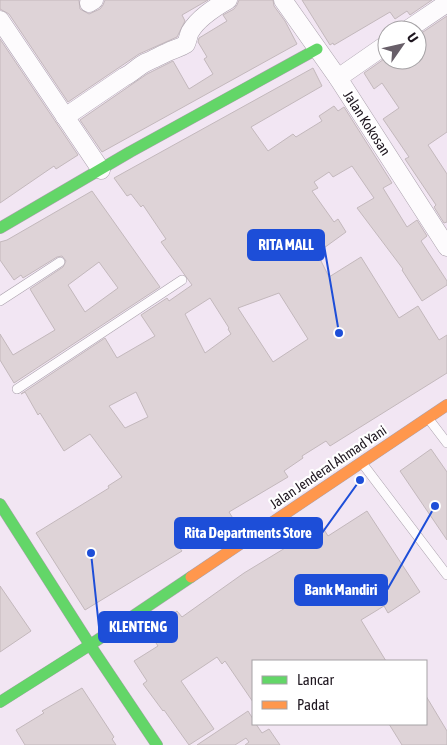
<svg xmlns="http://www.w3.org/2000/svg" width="447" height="745" viewBox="0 0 447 745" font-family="'Asap Condensed',sans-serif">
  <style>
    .building { fill: #ded3d7; stroke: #c3b8bc; fill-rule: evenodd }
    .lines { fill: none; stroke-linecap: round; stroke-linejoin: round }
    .lane-casing { stroke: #aaa1ac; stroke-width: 10 }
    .street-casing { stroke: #aaa1ac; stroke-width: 19 }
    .fast-casing { stroke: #aaa1ac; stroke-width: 12 }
    .slow-casing { stroke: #aaa1ac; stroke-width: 12 }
    .lane { stroke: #fdfbfd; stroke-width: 9 }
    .street { stroke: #fdfbfd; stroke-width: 18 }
    .fast { stroke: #63d668; stroke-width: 11 }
    .slow { stroke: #ff974d; stroke-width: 11 }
    .labels { text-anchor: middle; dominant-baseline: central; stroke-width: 4.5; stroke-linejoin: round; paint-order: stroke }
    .street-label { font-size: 14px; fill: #1e161f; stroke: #fff }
    .leader { fill: none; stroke: #1d4ed8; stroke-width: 2 }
    .callout-dot { fill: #1d4ed8; stroke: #fff; stroke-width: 2 }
    .callout { fill: #1d4ed8; stroke: #1d4ed8; stroke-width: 2 }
    .callout-label { font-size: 15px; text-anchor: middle; font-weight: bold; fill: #fff }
  </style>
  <rect width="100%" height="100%" fill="#f2e6f3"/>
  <g class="building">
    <polygon points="0,0 79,0 80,9 89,14 100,9 103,5 105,0 208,0 182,15 185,21 177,37 139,54 68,102 9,14 0,9"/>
    <polygon points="239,0 273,0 274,6 285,21 297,44 102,152 80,120 147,74 173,61 189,89 213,74 204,59 207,57 198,42 199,38 227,21 223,15 234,9 237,5"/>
    <polygon points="302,0 432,0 410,15 407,11 395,19 390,12 334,45 333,43 330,45"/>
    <polygon points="447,16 447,132 428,145 447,174 447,222 444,223 434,207 436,205 405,159 409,157 383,119 399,108 382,83 374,89 364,73 387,57 387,60 417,60 417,36"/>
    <polygon points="0,39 78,155 56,169 54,166 0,203"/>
    <path d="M313 68 322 86 251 127 268 151 293 134 296 137 322 121 319 116 334 106 338 111 344 107 392 183 383 188 407 227 417 220 427 236 421 241 447 281V285L422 301 402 270 403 269 357 208 374 198 352 166 333 177 329 172 314 182 318 188 312 191 334 222 338 219 346 232 317 253 329 277 361 257 399 318 418 306 439 340 447 335V373L330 446 326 441 302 456 303 458 284 471 288 477 229 512 234 520 219 530 216 525 179 547 182 551 85 610 36 533 109 488 108 486 122 477 90 434 64 451 40 413 38 415 25 392 21 394 105 338 117 358 155 336 141 315 167 298 169 301 192 285 161 242 166 239 143 205 141 207 131 194 127 196 114 178ZM279 293 308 339 273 362 238 308ZM210 298 229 328 228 329 231 334 205 353 185 314ZM136 392 148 417 125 428 109 406Z"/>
    <path d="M92 191 160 287 14 383 0 360V334L13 355 55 330 30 289 63 267 66 261 62 256 57 257 23 278 21 275 14 280 0 260V242L7 240ZM99 262 118 288 85 312 68 285Z"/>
    <polygon points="431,449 447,472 447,540 400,471"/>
    <polygon points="367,511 420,592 388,613 384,606 361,620 386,661 253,661 253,702 225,661 222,664 217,657 181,681 214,729 189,745 164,710 163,711 143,684 147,681 134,661 158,646 148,631 177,611 182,617 244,573 300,539 298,536 320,523 328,536"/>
    <polygon points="0,586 31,631 0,652"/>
    <polygon points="82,688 114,737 112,739 116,745 25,745 16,730 44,713 42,711"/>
    <polygon points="426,696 447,731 447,745 402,745 389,724 426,724"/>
    <polygon points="248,711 253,719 253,724 256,724 262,733 269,729 280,745 245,745 249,742 246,738 235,745 197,745"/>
  </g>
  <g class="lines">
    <defs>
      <g id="lane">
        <polyline points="0,301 60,262"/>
        <polyline points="17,389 182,280"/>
        <polyline points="428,418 447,443"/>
        <polyline points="362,463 447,575"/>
      </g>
      <g id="street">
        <polyline points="283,0 338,78 447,247"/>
        <polyline points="89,3 94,0"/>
        <polyline points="0,20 101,170"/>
        <polyline points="407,30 447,3"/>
        <polyline points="338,78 387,44"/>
        <path d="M65 117 124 77C133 73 139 65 147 62 154 59 161 55 168 52 174 49 180 48 186 44 188 40 188 36 190 32 198 18 214 8 228 0"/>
      </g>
      <g id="fast">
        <polyline points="0,228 130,152 317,49"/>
        <polyline points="0,504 90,645 157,745"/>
        <polyline points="0,702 90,645 191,577"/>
      </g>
      <polyline id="slow" points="191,577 447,405"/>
    </defs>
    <use href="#lane" class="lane-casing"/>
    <use href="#street" class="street-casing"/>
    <use href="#fast" class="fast-casing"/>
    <use href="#slow" class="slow-casing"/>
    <use href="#lane" class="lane"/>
    <use href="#street" class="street"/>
    <use href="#fast" class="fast"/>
    <use href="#slow" class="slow"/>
  </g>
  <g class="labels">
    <g class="street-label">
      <text transform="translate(367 123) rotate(57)">Jalan Kokosan</text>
      <text transform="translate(328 467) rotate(-34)">Jalan Jenderal Ahmad Yani</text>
    </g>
  </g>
  <path class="leader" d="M339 333L324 245M360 480L322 533M435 506L387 590M91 553L99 627"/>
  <g class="callout-dot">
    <circle cx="339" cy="333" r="5"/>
    <circle cx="360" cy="480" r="5"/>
    <circle cx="435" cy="506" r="5"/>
    <circle cx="91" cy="553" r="5"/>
  </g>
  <g class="callout">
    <rect x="248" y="230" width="76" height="30" rx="5"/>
    <rect x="175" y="518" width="147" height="30" rx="5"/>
    <rect x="295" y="575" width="92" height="30" rx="5"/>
    <rect x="99" y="612" width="78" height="30" rx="5"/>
  </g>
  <g class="callout-label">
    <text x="286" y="250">RITA MALL</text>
    <text x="248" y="538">Rita Departments Store</text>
    <text x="341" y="595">Bank Mandiri</text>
    <text x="138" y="632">KLENTENG</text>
  </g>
  <rect x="252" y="660" width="175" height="65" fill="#ffffff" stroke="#a5a2a5"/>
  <rect x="262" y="676" width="25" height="8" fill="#63d668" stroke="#a5a2a5"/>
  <text x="297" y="685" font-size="15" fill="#1e161f">Lancar</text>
  <rect x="262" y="701" width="25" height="8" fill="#ff974d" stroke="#a5a2a5"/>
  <text x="297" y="710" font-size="15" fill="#1e161f">Padat</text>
  <g transform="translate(402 45) rotate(56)"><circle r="24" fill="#ffffff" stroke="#a5a2a5"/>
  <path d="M0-4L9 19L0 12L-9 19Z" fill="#685f69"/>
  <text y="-8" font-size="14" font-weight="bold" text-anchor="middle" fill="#1e161f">U</text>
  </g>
</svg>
